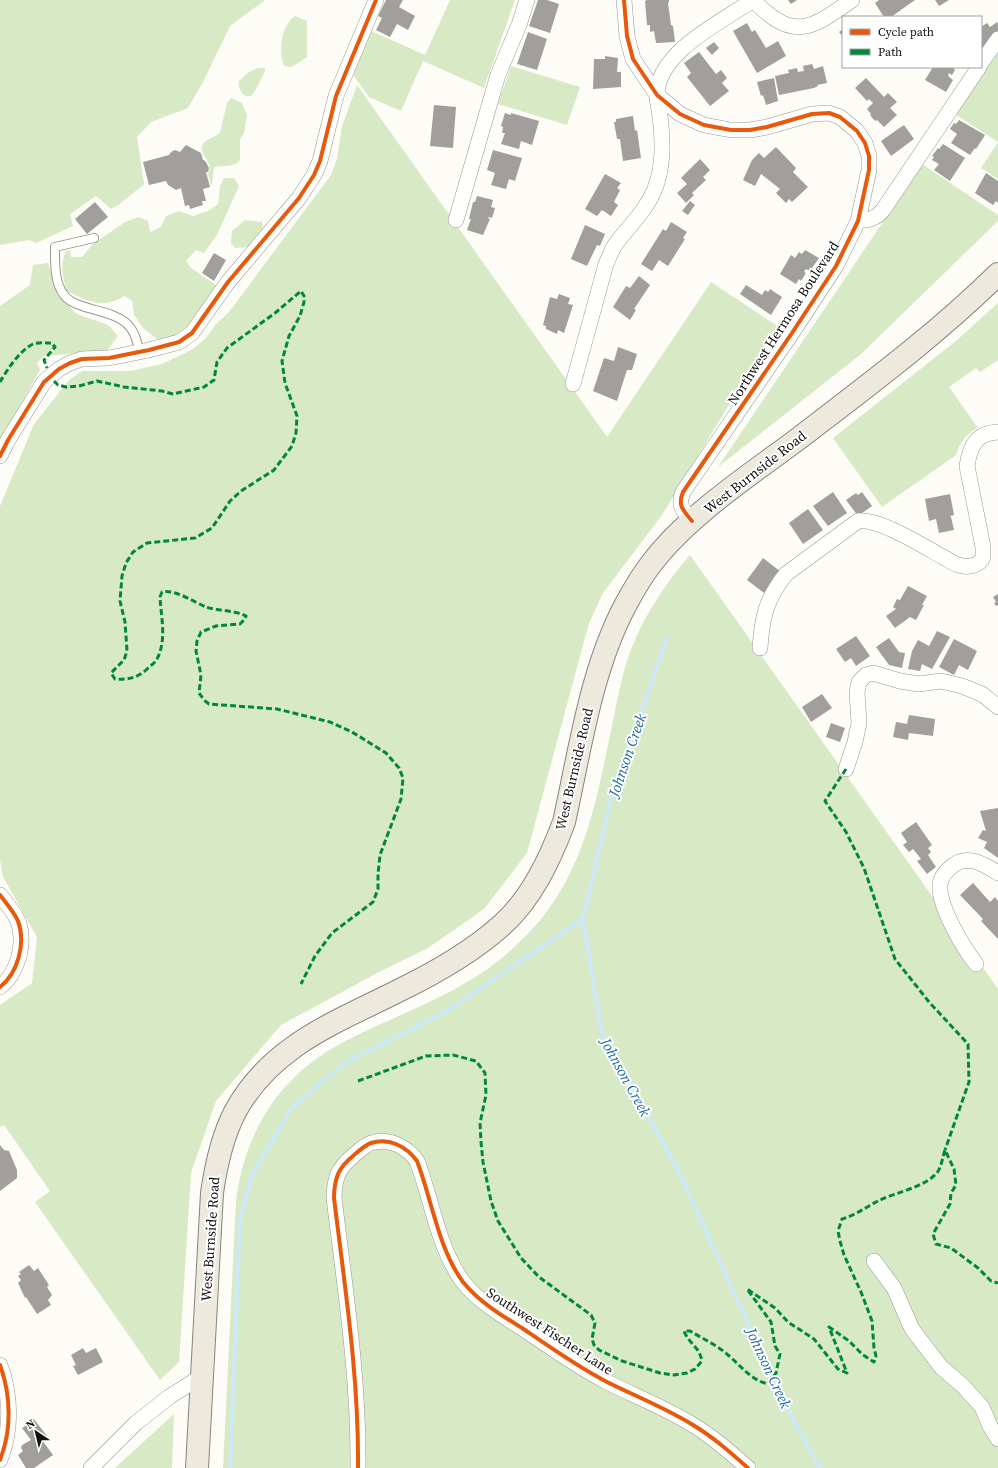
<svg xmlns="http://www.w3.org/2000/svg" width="998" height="1468" viewBox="0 0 998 1468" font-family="'Source Serif 4',serif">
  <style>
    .forest { fill: #d8eac5 }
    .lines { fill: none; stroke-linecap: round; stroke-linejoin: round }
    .stream { stroke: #cde8f7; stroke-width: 4 }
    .building { fill: #a19f9c }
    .service-casing { stroke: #979795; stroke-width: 10 }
    .minor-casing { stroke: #979795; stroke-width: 16 }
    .primary-casing { stroke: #858482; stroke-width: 24 }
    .service { stroke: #fffffe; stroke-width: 8 }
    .minor { stroke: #fffffe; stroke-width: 15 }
    .primary { stroke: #ede9dc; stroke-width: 22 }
    .quiet { stroke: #00873e; stroke-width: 3; stroke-dasharray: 6 3; stroke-linecap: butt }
    .cycleway-casing { stroke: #fff; stroke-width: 6 }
    .cycleway { stroke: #e8590c; stroke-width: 4 }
    .labels { text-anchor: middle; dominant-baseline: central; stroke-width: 4; stroke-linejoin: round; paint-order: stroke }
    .street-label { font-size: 14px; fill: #111; stroke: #fff }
    .water-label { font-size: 15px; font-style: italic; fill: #1768a6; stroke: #fff }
  </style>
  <rect width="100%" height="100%" fill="#fdfcf7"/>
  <g class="forest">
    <polygon points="0,0 265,0 230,26 203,82 188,108 151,122 137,137 144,184 120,204 111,209 96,196 70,214 73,226 36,243 29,240 0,245"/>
    <polygon points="450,0 515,0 484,88 423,61 401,111 369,97 351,72 369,30 425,55"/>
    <path d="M295 16 307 21V57L292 67 284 66C278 49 281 26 295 16Z"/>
    <polygon points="998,51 998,142 955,114"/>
    <polygon points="511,66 580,87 567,125 498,104"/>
    <path d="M258 68H265V71L255 91 251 96C242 97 238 89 239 81L249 72Z"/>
    <polygon points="357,85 607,437 711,282 777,326 662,515 603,593 589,623 527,853 484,909 428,948 381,971 281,1025 216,1101 191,1173 179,1362 160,1380 35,1202 50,1191 4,1125 0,1127 0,1005 32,983 37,937 3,877 0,860 0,506 34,424 69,380 82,371 130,371 162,364 193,349 206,338 216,324 229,312 331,175 337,159 342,126"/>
    <path d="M231 98 242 103 247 115 244 133 240 139V160C234 168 223 165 214 167L212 184 211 186 208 174C215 161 195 153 204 143 208 138 215 137 220 133L227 103Z"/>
    <polygon points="998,142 998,179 981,168"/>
    <polygon points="922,164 998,215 998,221 860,355 718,467"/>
    <path d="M224 178H234L239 186 217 235 204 253 196 250 186 261 191 268 216 285 214 292 186 332 172 338 157 339 144 329 134 315 132 301 125 296C102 309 89 302 67 291 63 277 59 266 66 251L70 250 71 257H82L93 244 125 222 139 217 148 221 150 232 161 227 166 216 179 211 193 216 208 211 218 204 220 186Z"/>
    <polygon points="245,220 262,222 264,231 247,247 235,248 231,243 232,231"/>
    <polygon points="48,263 57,294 77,314 108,325 118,336 107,351 44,356 37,363 40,370 0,441 0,306 30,285 33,265"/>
    <path d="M998 303V360L980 372 976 368 949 387 978 428C966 434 960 442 956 455L882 507 833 438 956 341Z"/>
    <path d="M690 555 998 989V1468H223L236 1201C244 1139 272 1087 326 1052 372 1024 426 1008 472 979 496 965 517 946 536 925 588 865 598 791 614 716 619 692 623 669 632 647 646 612 666 583 690 555Z"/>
    <polygon points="174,1414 172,1468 115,1468"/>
  </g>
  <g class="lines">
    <g class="stream">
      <polyline points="667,637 611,799 583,919 602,1034 679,1172 784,1403 820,1468"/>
      <polyline points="230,1468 240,1219 252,1175 291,1109 325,1079 352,1059 447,1011 583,919"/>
    </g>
  </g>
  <g class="building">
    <polygon points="386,0 403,0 399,7 415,16 408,30 397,24 390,37 376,30 382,18 378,16"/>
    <polygon points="538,0 547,0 559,4 550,33 529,26"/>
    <polygon points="647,0 669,0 669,2 668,3 671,25 673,26 675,42 656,43 654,31 650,32 650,25 647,25 645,1"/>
    <polygon points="788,0 797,0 791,4"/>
    <polygon points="879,0 915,0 891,17 884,17 875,3"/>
    <polygon points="935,0 949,0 939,6"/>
    <polygon points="997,22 998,24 998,34 981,55 981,27 987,23 990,27"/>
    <polygon points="747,23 752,32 755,30 766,48 778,41 786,56 757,73 733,31"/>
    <polygon points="843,29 843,37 839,32"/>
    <polygon points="528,32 547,39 537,70 517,64"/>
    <polygon points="714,42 719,48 712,55 706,48"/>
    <polygon points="699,52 716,74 721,70 727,78 722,83 729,91 710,106 687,77 691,73 684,63"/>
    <polygon points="605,56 618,58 617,72 621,72 621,87 593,89 594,59 605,59"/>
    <polygon points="812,64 814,69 823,66 827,83 817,85 818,86 814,88 779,95 775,76 789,73 788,70 797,68 798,72 804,71 803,66"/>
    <polygon points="933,67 954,67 953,68 955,70 952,75 949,73 948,76 953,80 946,92 925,80"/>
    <polygon points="774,78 778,101 766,105 763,95 761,96 757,82"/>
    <polygon points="866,78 884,97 888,93 897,102 890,108 897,115 884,127 877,120 875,121 870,115 871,114 867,109 873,103 869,99 867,101 855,88"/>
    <polygon points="434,105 456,107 453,148 430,146"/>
    <polygon points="505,113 511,115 511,113 539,121 532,145 521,141 519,149 501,144 505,133 502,133 503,127 501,126"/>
    <polygon points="633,116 635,131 637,130 641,158 623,161 620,139 617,139 614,122 616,122 616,119"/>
    <polygon points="959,120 985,135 976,149 975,148 970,155 951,143 957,134 950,129 954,123 956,124"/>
    <polygon points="904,125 914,139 891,156 881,141"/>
    <polygon points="943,144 965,158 950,181 934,170 939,164 932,160 934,157 932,156 938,148 939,149"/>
    <polygon points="186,145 201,153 203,160 204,160 206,162 209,168 208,172 206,172 210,187 203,189 206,201 202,201 203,205 190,209 189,205 185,206 181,188 176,190 168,185 166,181 149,185 143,162 169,155 171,152 175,150 180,152"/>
    <polygon points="776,147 796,168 793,172 808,187 792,202 789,199 786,203 776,193 780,189 761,174 755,186 743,180 752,160 759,153 764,158"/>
    <polygon points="493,150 522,158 515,181 509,179 506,189 491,185 495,173 487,170"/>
    <polygon points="700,159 710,170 703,177 706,180 692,193 694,195 686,203 677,193 687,184 681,178"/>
    <polygon points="986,173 998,181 998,203 996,201 993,205 975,193"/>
    <polygon points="605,174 621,183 617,188 620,190 614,202 618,205 611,216 602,210 597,216 585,209"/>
    <polygon points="477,196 493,200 491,207 495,208 492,218 489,217 488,218 490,219 483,235 467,230 471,219 469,219 473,202 475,202"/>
    <polygon points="690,201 695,205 688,215 682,211"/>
    <polygon points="95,202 108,217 87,234 75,219"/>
    <polygon points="671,222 687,232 683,238 685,239 668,266 659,260 652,271 641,264 663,229 666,231"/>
    <polygon points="585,225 605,234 600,246 597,245 587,266 571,259"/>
    <polygon points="805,250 819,258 810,271 806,269 804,272 806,273 801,281 799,279 796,284 780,274 791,255 795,258 799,252 802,254"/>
    <polygon points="214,253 226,260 214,281 202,273"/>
    <polygon points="639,276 650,285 634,309 636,310 630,320 613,307 626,286 630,288"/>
    <polygon points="746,285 762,295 765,290 768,292 770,289 782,297 771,315 740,294"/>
    <polygon points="559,294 570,298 568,304 573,305 564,333 558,330 557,334 546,329 546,326 543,325 550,297 557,299"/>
    <polygon points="618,347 637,354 632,370 627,370 617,401 593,391 604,358 614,361"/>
    <polygon points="833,492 847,513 828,526 813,506"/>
    <polygon points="862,492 872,506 858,516 846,500 856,493 858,495"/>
    <polygon points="950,494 954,515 950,516 951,517 954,530 939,533 936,519 929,521 925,499"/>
    <polygon points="808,509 823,530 803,544 789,523"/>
    <polygon points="763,558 781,572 764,593 747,580"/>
    <polygon points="908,586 927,596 922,605 924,605 916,620 910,617 895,628 886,616 896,609 893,607 897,599 900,600"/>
    <polygon points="998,594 998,605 996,606 994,603 996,602 993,597"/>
    <polygon points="937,631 950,637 932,669 922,664 920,671 908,669 912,651 918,640 929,646"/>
    <polygon points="856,636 870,656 856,666 851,658 845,662 836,649"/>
    <polygon points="889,638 899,652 905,653 902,668 889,665 876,647"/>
    <polygon points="954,639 977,651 968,670 959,665 954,675 939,667"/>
    <polygon points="822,694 832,708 811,722 802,707"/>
    <polygon points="909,715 935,719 933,736 909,733 908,740 893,737 896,722 907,724"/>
    <polygon points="831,723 845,728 840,742 826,737"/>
    <polygon points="998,808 998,858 984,848 987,842 978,838 983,830 986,831 980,811"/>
    <polygon points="916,822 932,845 928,848 931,852 928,855 936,867 927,874 917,861 921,859 918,855 913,849 909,852 903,845 907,842 901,833"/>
    <polygon points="973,883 990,902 995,897 998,901 998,939 981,921 983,919 960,895"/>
    <polygon points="0,1145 4,1150 9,1151 17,1170 17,1178 0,1191"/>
    <polygon points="29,1265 34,1271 38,1268 49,1285 47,1287 52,1295 48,1300 51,1305 37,1314 26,1297 25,1298 18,1283 21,1280 18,1276 21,1274 19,1272"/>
    <polygon points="83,1348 86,1353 96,1348 103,1362 78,1375 73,1366 76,1365 71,1355"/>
    <polygon points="33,1418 47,1436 42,1440 53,1455 34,1468 26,1468 18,1455 23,1451 21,1448 22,1445 31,1440 22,1428 27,1425 26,1423"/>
  </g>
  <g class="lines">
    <defs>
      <path id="service" d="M94 238 55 247C55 262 54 282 64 295 68 301 76 304 82 306 113 316 135 315 139 353"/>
      <g id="minor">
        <path d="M624 0 627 36 633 59 657 95 680 114 704 125 731 130H750L767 127 812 114 829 113 840 117 857 131 865 143 869 156V170L858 221 836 266 792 333 683 492C677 506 684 511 692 521"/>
        <path d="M753 0C793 41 810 30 852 0"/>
        <polyline points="981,63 998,39"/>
        <polyline points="456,220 498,75 519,25 527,0"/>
        <path d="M858 221C868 220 876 219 883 210L979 67"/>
        <path d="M573 384 606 264C609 258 611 251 615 245 628 227 645 212 654 191 664 167 663 141 660 116 659 109 657 102 657 95 657 52 723 21 753 0"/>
        <polyline points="0,456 8,440 44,382 59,369 70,363 82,359 109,358 149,350 179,342 192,333 228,282 299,198 314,175 320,161 336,96 376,0"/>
        <path d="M760 648C762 617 766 599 786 574L858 521C879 518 923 546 943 557 948 559 953 564 959 565 967 568 980 566 983 557 983 554 983 550 983 547L967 466C970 446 976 433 998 432"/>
        <polyline points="846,769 855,742 859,723 857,692 859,682 866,675 873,673 900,681 919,684 941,681 962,686 982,694 998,707"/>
        <path d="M0 895C6 903 14 912 18 921 26 943 18 973 0 987"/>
        <path d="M976 964C963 947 939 907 940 886 940 876 948 869 955 864 970 855 985 865 998 873"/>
        <polyline points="874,1261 894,1288 912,1329 941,1367 963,1386 982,1407 990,1426 998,1439"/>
        <path d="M0 1365C11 1395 12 1430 0 1460"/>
        <polyline points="91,1468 136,1423 169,1397 202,1376"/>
        <path d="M358 1468C359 1378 345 1288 334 1198 334 1190 335 1182 338 1174 341 1167 348 1160 354 1155 359 1151 365 1145 371 1143 389 1137 407 1147 417 1161 432 1200 438 1248 463 1282 480 1303 503 1316 525 1330 551 1348 578 1367 607 1382 635 1396 666 1408 693 1425 713 1437 730 1452 748 1468"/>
      </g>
      <path id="primary" d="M197 1468 212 1193C216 1165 222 1137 235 1112 271 1045 337 1022 400 990 437 972 472 952 502 925 532 898 550 859 564 822 580 750 591 669 626 604 633 591 641 577 651 564 687 516 750 475 798 439 867 386 936 335 998 274"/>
    </defs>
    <use href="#service" class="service-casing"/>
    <use href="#minor" class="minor-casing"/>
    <use href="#primary" class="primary-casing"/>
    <use href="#service" class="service"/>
    <use href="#minor" class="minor"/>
    <use href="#primary" class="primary"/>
    <g class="quiet">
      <path d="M54 381 58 385 66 387 79 386 97 381 124 387 162 391 173 394 204 387 214 380 217 362 227 348 275 313 301 291 304 296V302L300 316 289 336 282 361 285 383 297 416 296 433 292 446 274 470 241 491 230 501 212 528 195 538 147 543 133 552 126 563 122 576 120 601 125 622 127 651 124 660 111 673 115 679C127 680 137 678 146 670 150 666 155 663 157 659 167 640 161 617 160 597L162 592C175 589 194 602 206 607 218 611 235 610 246 616L244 620 240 624 216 626 201 632 197 641 196 651 201 675 199 693 204 700 209 704 277 709 330 722 352 732 386 753 399 768 403 778 401 799 380 855 378 874V889L373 902 332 933 315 956 301 984"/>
      <path d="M0 382C7 370 20 350 33 344 38 342 46 343 52 343L55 347 44 360 47 368"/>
      <polyline points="846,769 825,801 846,832 864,868 895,959 929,1002 968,1044 969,1082 945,1150"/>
      <path d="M358 1081 426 1056 453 1055 476 1061 485 1073 486 1095 480 1123 481 1142 483 1162 491 1201 498 1221 521 1258 539 1277 591 1315 595 1323 592 1339 594 1345 599 1350 622 1361 660 1373 674 1375 687 1373 695 1369 702 1361C699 1346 689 1344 684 1331H690C703 1339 717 1345 728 1355 741 1366 751 1380 768 1384L776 1373 780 1354 775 1346 771 1322 747 1289 775 1308 788 1322 814 1339 838 1369 847 1373 829 1327 849 1341 863 1355 874 1362 876 1356 874 1348 872 1321 861 1292 844 1255 840 1241 838 1231 842 1219C856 1215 866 1207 878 1201 896 1192 923 1188 937 1173 941 1168 943 1156 945 1150L954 1169 956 1185 951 1193 950 1204 933 1234 936 1244 951 1248 978 1268 991 1281 998 1283"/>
    </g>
    <defs>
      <g id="cycleway">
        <path d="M624 0 627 36 633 59 657 95 680 114 704 125 731 130H750L767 127 812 114 829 113 840 117 857 131 865 143 869 156V170L858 221 836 266 792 333 683 492C677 506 684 511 692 521"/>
        <polyline points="0,456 8,440 44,382 59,369 70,363 82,359 109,358 149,350 179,342 192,333 228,282 299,198 314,175 320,161 336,96 376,0"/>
        <path d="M0 895C6 903 14 912 18 921 26 943 18 973 0 987"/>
        <path d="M0 1365C11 1395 12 1430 0 1460"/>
        <path d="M358 1468C359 1378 345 1288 334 1198 334 1190 335 1182 338 1174 341 1167 348 1160 354 1155 359 1151 365 1145 371 1143 389 1137 407 1147 417 1161 432 1200 438 1248 463 1282 480 1303 503 1316 525 1330 551 1348 578 1367 607 1382 635 1396 666 1408 693 1425 713 1437 730 1452 748 1468"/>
      </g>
    </defs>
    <use href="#cycleway" class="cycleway-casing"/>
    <use href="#cycleway" class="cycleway"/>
  </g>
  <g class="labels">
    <g class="street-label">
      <text transform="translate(783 323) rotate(-57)">Northwest Hermosa Boulevard</text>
      <text transform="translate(755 472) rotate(-38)">West Burnside Road</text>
      <text transform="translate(574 769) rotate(-77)">West Burnside Road</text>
      <text transform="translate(210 1239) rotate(-86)">West Burnside Road</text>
      <text transform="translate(550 1331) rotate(33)">Southwest Fischer Lane</text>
    </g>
    <g class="water-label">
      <text transform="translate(627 755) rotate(-71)">Johnson Creek</text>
      <text transform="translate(626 1077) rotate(61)">Johnson Creek</text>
      <text transform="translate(769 1368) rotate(65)">Johnson Creek</text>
    </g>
  </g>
  <rect x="842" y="16" width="140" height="52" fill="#ffffff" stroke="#a0a0a0"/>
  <rect x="850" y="29" width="20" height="6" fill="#e8590c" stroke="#a0a0a0"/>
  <text x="878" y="36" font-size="12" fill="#111111">Cycle path</text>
  <rect x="850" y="49" width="20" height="6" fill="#00873e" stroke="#a0a0a0"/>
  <text x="878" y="56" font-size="12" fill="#111111">Path</text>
  <g transform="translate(36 1432) rotate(325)" stroke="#ffffff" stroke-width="3" paint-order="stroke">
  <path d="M0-3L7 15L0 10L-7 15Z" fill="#111111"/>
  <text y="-6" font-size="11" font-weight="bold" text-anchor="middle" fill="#111111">N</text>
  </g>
</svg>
